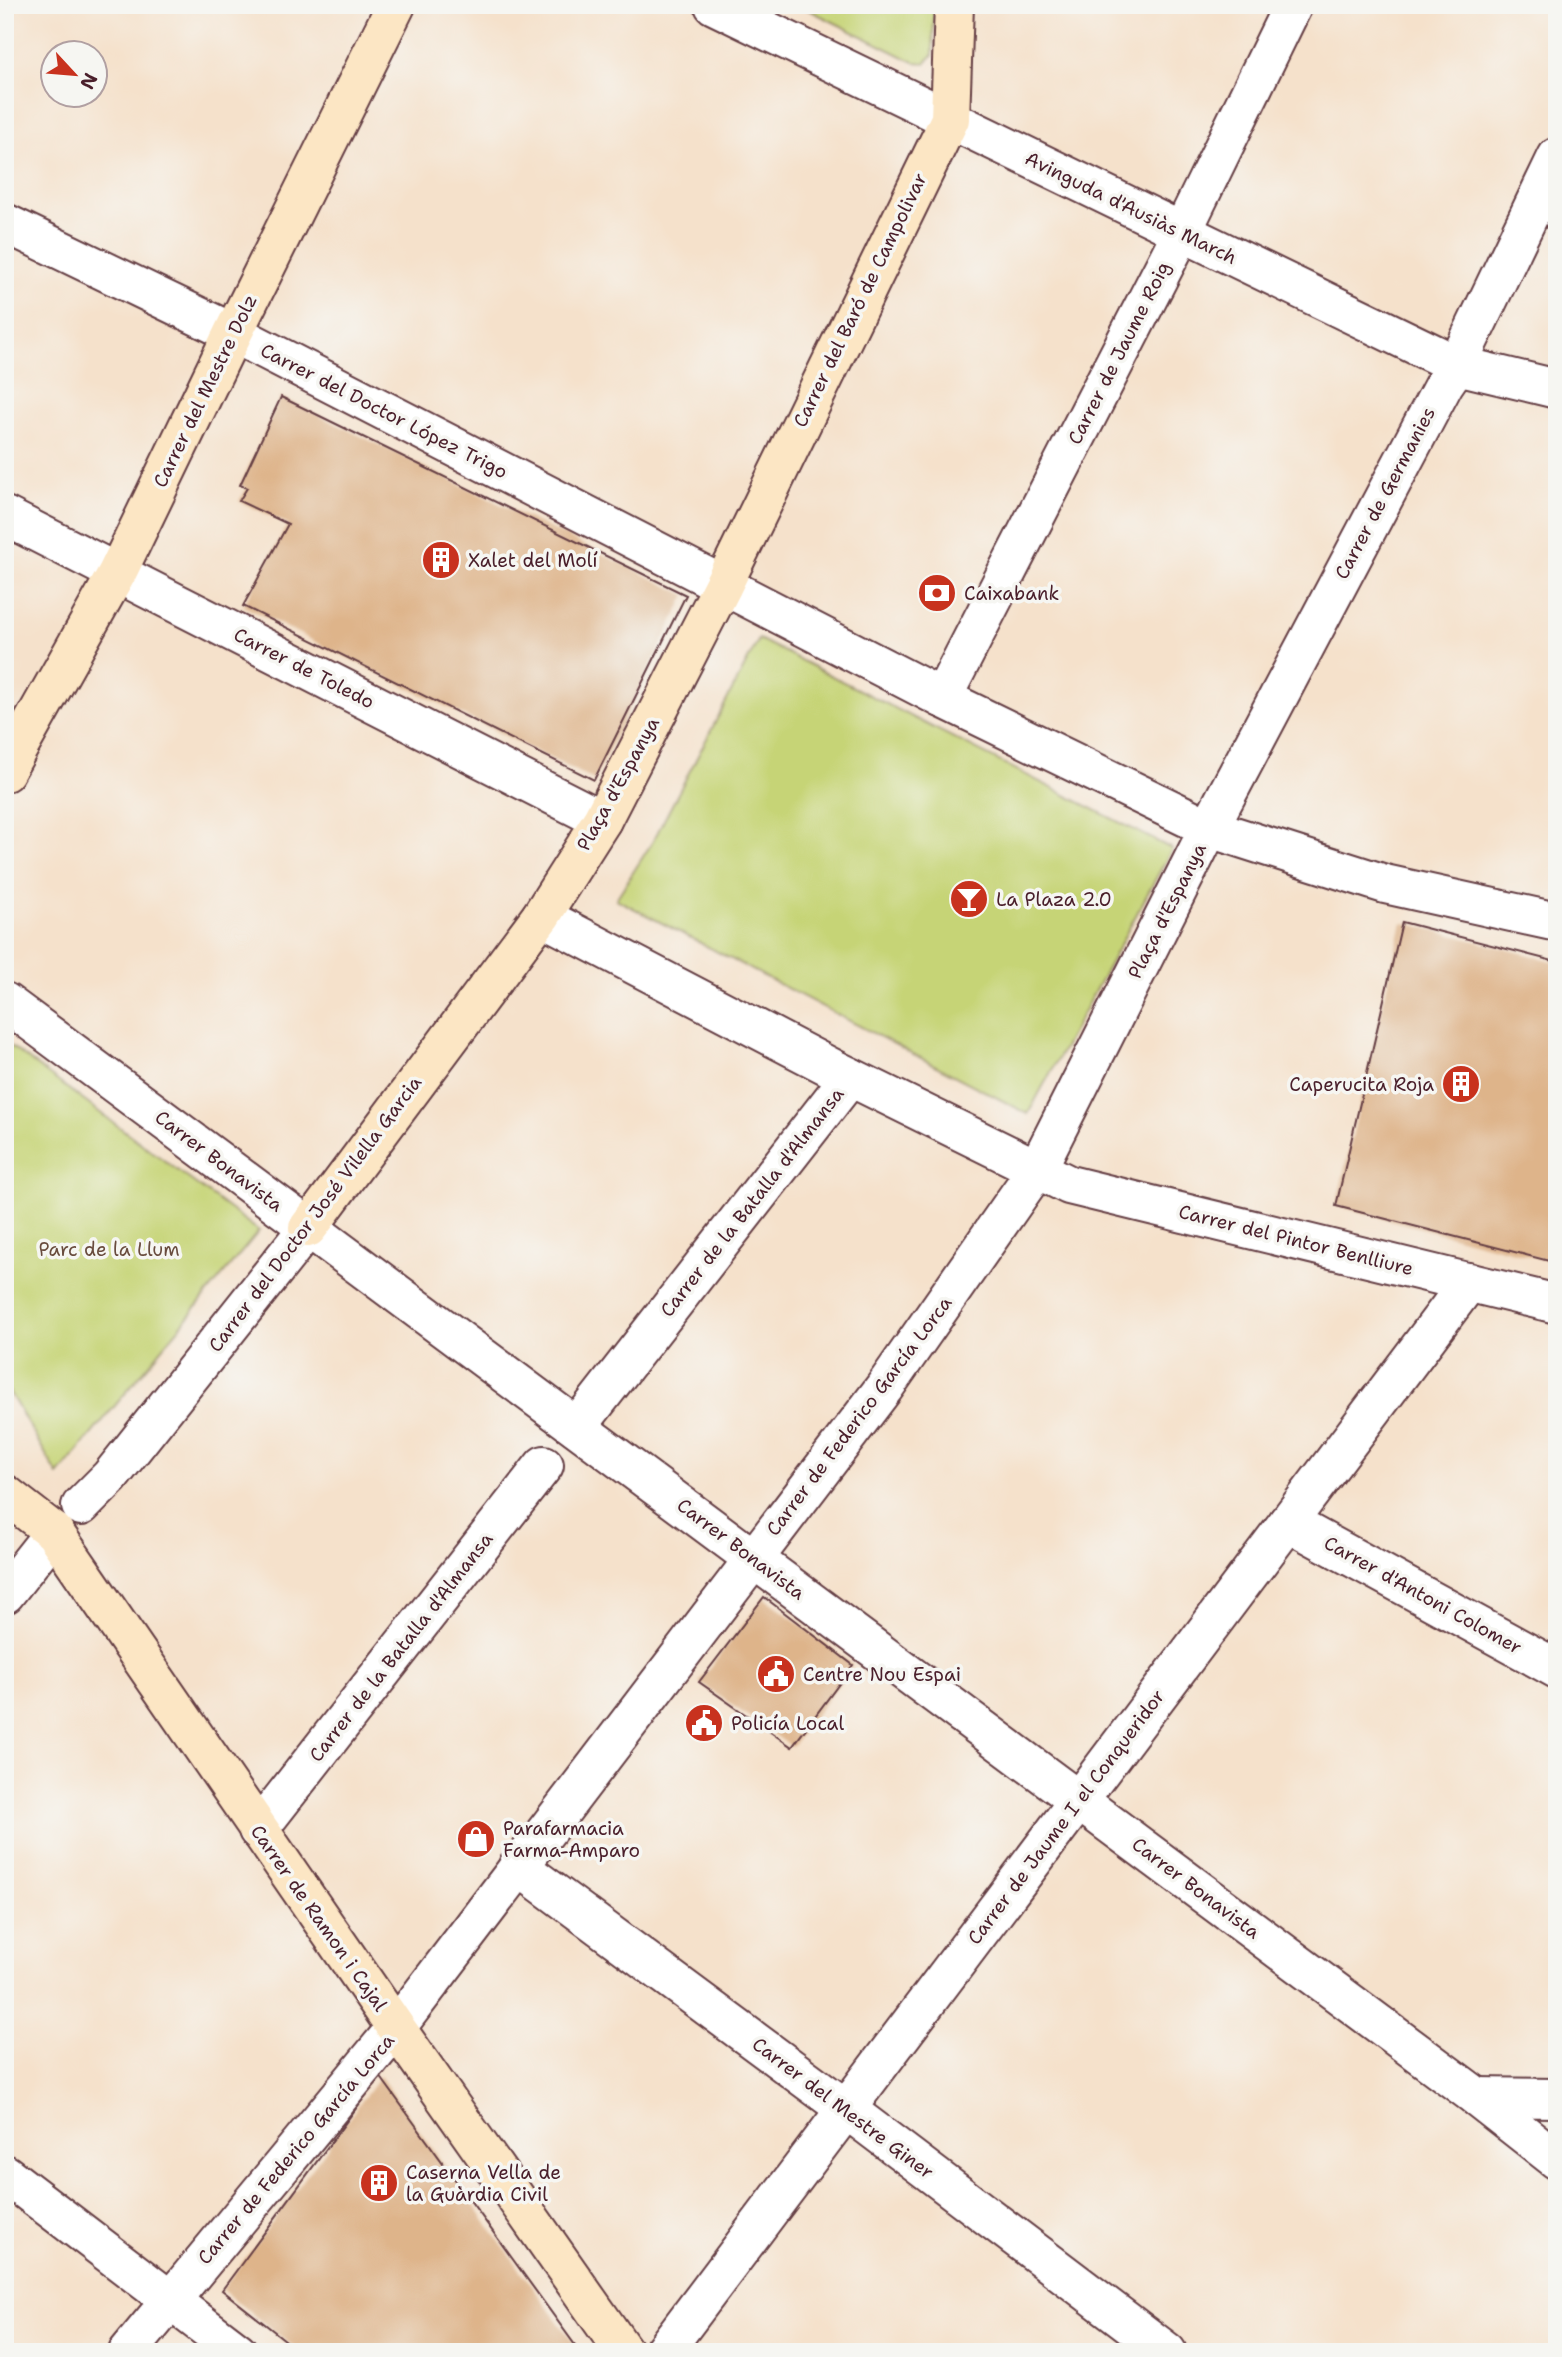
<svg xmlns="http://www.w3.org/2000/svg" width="1562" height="2357" viewBox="0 0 1562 2357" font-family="'Shantell Sans',sans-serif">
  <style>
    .green { fill: #c6d476; stroke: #887a50; stroke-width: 2 }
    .building { fill: #deb48a }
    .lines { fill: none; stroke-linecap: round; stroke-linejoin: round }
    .street-casing { stroke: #643c43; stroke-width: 42 }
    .secondary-casing { stroke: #643c43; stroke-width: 42 }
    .street { stroke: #fff; stroke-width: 38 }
    .secondary { stroke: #fce6c4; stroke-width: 38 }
    .labels { text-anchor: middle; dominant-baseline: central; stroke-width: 7; stroke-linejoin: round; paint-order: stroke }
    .street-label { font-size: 19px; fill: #4a1f2b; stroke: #f6f6f2 }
    .poi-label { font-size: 19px; fill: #4a1f2b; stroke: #f6f6f2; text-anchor: start }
    .park-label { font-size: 19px; fill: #694c3e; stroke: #f6f6f2 }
  </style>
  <rect width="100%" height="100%" fill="#f6f6f2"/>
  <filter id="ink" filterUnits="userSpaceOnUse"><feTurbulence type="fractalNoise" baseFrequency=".0143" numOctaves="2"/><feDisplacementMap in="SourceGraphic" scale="14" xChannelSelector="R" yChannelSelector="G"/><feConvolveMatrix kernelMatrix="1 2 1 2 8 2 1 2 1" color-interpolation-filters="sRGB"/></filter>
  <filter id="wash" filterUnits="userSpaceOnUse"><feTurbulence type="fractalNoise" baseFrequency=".00686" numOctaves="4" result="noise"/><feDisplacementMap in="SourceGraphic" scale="28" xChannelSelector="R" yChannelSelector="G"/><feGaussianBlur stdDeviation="1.57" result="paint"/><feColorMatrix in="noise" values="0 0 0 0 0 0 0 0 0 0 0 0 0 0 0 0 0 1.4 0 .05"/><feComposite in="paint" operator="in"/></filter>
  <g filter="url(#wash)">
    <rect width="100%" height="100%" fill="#f5e1cb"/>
    <g class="green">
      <polygon points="799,5 934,5 933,55 925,63 914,62"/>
      <polygon points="759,639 1172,849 1028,1114 616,899 653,841"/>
      <polygon points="5,1042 259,1231 58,1475 5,1385"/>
    </g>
    <g id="blocks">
      <g class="building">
        <polygon points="281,397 686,595 594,780 243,606 288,524 239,501 247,488 240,485"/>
        <polygon points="1402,922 1557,962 1557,1263 1336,1206"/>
        <polygon points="764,1597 853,1665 792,1747 699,1682"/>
        <polygon points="380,2076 580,2352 300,2352 222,2290"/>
      </g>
    </g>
  </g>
  <g filter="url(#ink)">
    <use href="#blocks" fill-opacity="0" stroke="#643c43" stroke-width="2"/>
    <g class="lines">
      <defs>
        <g id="street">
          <polyline points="714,5 1457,365 1557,389"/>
          <polyline points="5,223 233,333 942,698 1209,828 1385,884 1557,922"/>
          <polyline points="5,516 602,820"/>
          <polyline points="942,698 1182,232 1293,5"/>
          <polyline points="541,916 836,1070 1037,1169 1209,828 1444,384 1457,365 1557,157"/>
          <polyline points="5,1002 1477,2097 1557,2160"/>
          <polyline points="577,1427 850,1077"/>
          <polyline points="81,1506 110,1477 308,1228"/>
          <polyline points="1288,1522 1557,1669"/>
          <polyline points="5,1594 54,1532"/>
          <polyline points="258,1830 544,1465"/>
          <polyline points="518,1866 846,2109 1167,2352"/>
          <polyline points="1477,2097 1557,2098"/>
          <polyline points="5,2174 238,2352"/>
          <polyline points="128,2352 396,2028 884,1388 1037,1169 1069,1185 1557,1304"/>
          <polyline points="663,2352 1469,1282"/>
        </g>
        <g id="secondary">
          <polyline points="5,772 117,573 233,333 396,5"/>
          <polyline points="308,1228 541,916 602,820 723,585 950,119 954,5"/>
          <polyline points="5,1494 54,1532 396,2028 624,2352"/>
        </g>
      </defs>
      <use href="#street" class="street-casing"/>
      <use href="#secondary" class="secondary-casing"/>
      <use href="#street" class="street"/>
      <use href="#secondary" class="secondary"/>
    </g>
  </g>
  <defs>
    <symbol id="building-disc" viewBox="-11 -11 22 22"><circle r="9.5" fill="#c8321e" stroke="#f6f6f2"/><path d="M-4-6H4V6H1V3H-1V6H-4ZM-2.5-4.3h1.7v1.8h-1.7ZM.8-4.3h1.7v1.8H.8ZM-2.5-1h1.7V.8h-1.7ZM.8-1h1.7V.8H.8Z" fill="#fff"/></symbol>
    <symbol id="bank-disc" viewBox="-11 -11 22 22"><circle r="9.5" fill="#c8321e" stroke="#f6f6f2"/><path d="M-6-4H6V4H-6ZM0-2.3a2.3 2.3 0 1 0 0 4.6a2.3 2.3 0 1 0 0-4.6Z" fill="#fff"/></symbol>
    <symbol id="bar-disc" viewBox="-11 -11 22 22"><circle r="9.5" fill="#c8321e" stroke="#f6f6f2"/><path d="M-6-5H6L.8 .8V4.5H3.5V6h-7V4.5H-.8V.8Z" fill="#fff"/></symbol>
    <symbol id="civic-disc" viewBox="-11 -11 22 22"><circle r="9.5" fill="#c8321e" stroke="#f6f6f2"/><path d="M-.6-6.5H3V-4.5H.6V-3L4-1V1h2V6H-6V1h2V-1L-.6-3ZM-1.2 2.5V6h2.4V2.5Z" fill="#fff"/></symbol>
    <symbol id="shop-disc" viewBox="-11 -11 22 22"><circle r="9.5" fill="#c8321e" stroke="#f6f6f2"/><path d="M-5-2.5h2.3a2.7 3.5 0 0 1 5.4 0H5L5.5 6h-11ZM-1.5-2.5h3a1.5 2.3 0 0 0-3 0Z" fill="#fff"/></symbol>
  </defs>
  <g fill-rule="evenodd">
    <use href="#building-disc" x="419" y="538" width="44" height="44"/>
    <use href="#bank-disc" x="915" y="571" width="44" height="44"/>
    <use href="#bar-disc" x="947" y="877" width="44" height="44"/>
    <use href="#building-disc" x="1439" y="1062" width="44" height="44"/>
    <use href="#civic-disc" x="754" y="1652" width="44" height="44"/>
    <use href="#civic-disc" x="682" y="1701" width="44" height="44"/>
    <use href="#shop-disc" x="454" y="1817" width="44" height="44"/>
    <use href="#building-disc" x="357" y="2161" width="44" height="44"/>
  </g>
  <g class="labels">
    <g class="street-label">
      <text transform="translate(1131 208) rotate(26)">Avinguda d'Ausiàs March</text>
      <text transform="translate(860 300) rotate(-64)">Carrer del Baró de Campolivar</text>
      <text transform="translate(1119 353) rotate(-63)">Carrer de Jaume Roig</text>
      <text transform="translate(205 391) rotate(-64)">Carrer del Mestre Dolz</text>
      <text transform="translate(384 411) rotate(27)">Carrer del Doctor López Trigo</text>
      <text transform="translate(1385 493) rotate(-62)">Carrer de Germanies</text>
      <text transform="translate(304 668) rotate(27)">Carrer de Toledo</text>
      <text transform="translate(618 784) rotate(-61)">Plaça d'Espanya</text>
      <text transform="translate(1167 911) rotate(-63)">Plaça d'Espanya</text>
      <text transform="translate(219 1161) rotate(37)">Carrer Bonavista</text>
      <text transform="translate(752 1202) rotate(-52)">Carrer de la Batalla d'Almansa</text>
      <text transform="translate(315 1214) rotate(-53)">Carrer del Doctor José Vilella Garcia</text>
      <text transform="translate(1296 1240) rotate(14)">Carrer del Pintor Benlliure</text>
      <text transform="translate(859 1416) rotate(-53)">Carrer de Federico García Lorca</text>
      <text transform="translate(741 1549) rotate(37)">Carrer Bonavista</text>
      <text transform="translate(1423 1595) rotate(29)">Carrer d'Antoni Colomer</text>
      <text transform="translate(401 1647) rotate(-52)">Carrer de la Batalla d'Almansa</text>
      <text transform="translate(1066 1817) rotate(-53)">Carrer de Jaume I el Conqueridor</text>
      <text transform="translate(1196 1888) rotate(37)">Carrer Bonavista</text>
      <text transform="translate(319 1918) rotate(55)">Carrer de Ramon i Cajal</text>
      <text transform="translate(843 2108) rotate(37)">Carrer del Mestre Giner</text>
      <text transform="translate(296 2149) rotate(-50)">Carrer de Federico García Lorca</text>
    </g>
    <g class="poi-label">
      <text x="468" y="560">Xalet del Molí</text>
      <text x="964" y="593">Caixabank</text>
      <text x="996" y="899">La Plaza 2.0</text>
      <text x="1434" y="1084" text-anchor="end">Caperucita Roja</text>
      <text x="803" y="1674">Centre Nou Espai</text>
      <text x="731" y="1723">Policía Local</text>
      <text x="503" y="1828">Parafarmacia<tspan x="503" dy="22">Farma-Amparo</tspan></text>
      <text x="406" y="2172">Caserna Vella de<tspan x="406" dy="22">la Guàrdia Civil</tspan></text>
    </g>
    <g class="park-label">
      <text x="109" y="1249">Parc de la Llum</text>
    </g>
  </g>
  <rect width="1562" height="2357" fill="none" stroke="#f6f6f2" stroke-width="28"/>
  <g transform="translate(74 74) rotate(116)"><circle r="33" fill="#f6f6f2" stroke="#b1a0a2" stroke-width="2"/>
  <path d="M0-5L12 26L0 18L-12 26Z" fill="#c8321e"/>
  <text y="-10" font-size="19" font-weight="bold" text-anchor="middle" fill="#4a1f2b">N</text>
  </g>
</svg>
